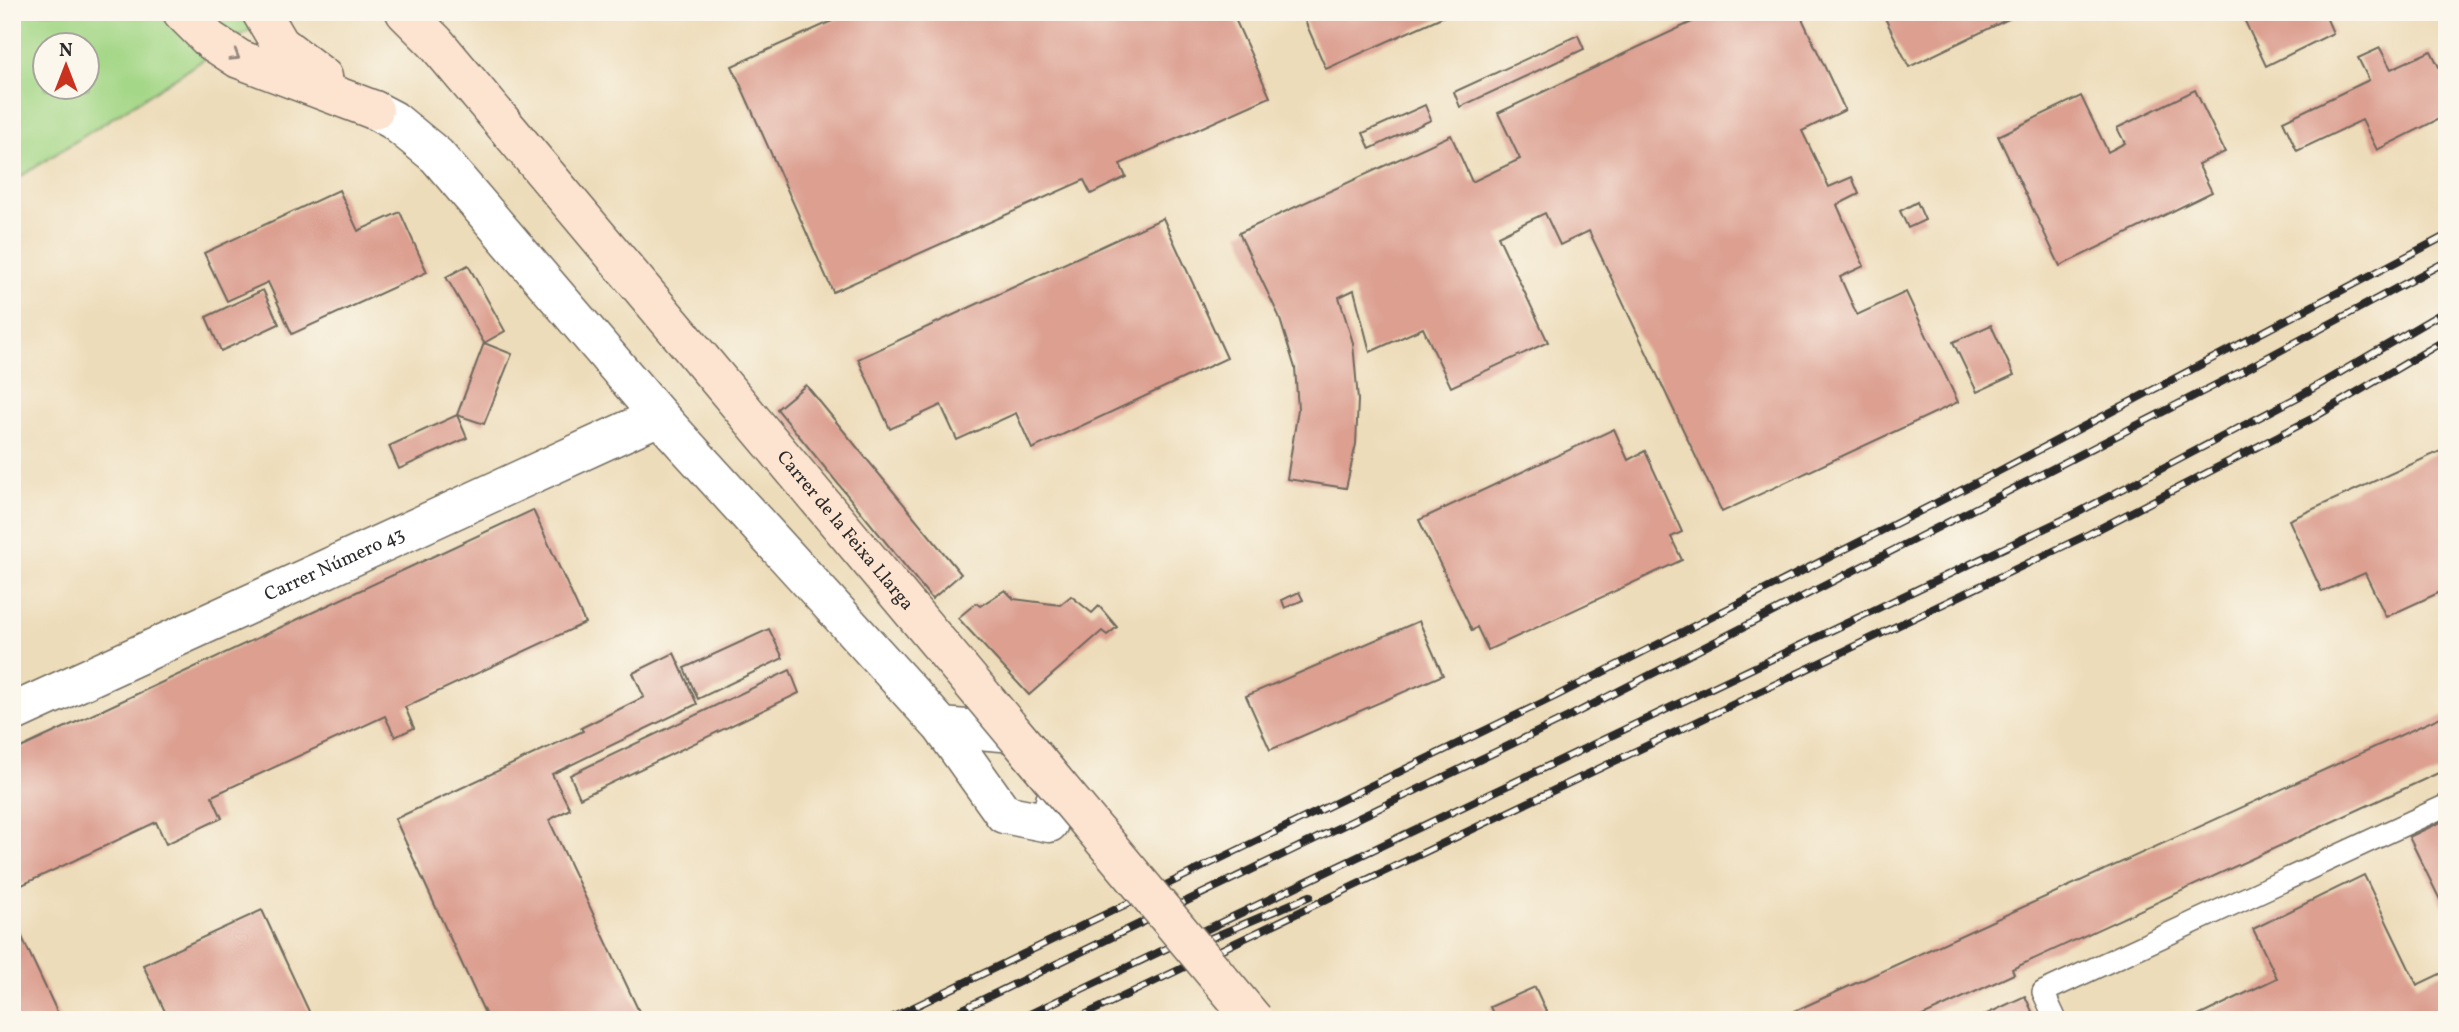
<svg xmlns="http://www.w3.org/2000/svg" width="2459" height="1032" viewBox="0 0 2459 1032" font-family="Vollkorn,serif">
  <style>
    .green { fill: #a4d787; stroke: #688159; stroke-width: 2; fill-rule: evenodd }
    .building { fill: #dc9f90 }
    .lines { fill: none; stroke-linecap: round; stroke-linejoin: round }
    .service-casing { stroke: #6f695d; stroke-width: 24 }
    .minor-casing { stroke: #6f695d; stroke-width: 41 }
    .secondary-casing { stroke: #6f695d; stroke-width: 41 }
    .service { stroke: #fff; stroke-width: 21 }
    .minor { stroke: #fff; stroke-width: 38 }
    .secondary { stroke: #fde4d0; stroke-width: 38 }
    .rail-casing { stroke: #2b2b2b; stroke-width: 8 }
    .rail { stroke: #fbf7ec; stroke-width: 5; stroke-dasharray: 16; stroke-linecap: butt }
    .secondary-bridge-casing { stroke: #6f695d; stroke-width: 41; stroke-linecap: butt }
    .secondary-bridge { stroke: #fde4d0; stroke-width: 38 }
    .oneway { stroke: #94887e }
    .labels { text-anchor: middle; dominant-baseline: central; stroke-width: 6; stroke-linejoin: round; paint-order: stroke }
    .street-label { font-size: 19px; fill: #2b2b2b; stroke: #fbf7ec }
  </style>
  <rect width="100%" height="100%" fill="#fbf7ec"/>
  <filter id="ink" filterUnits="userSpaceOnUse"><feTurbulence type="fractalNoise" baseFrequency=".0143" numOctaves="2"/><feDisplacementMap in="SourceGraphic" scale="14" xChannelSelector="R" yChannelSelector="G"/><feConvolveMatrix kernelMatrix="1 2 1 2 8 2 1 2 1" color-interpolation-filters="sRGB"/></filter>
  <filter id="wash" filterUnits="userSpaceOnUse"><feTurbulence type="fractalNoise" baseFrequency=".00686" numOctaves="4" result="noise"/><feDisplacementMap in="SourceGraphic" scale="28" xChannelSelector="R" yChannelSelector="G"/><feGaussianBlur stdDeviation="1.57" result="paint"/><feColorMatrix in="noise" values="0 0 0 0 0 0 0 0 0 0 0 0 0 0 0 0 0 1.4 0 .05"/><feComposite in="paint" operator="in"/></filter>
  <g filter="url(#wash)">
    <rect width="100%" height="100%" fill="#eddcb9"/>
    <path class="green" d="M12 12H278L12 182ZM46 46H88V88H46Z"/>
    <g id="blocks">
      <g class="building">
        <polygon points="852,12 1232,12 1270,97 1120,164 1126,177 1091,194 1084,180 833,292 732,66"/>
        <polygon points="1301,12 1453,12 1326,69"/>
        <polygon points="1713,12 1799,12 1845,110 1802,131 1829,187 1852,177 1859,194 1837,205 1864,266 1840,277 1857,315 1906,292 1958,402 1722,512 1589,231 1560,245 1545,213 1498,236 1548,342 1451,387 1423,328 1370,352 1354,290 1339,297 1353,343 1358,400 1356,444 1346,488 1287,479 1298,409 1295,368 1279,316 1239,233 1451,135 1472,182 1520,159 1498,113"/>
        <polygon points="1882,12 2023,12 1909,67"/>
        <polygon points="2247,12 2324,12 2333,33 2266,66 2242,15"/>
        <polygon points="1578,35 1584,49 1460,107 1454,92"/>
        <polygon points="2380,48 2391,69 2431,51 2447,83 2447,115 2377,150 2362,120 2297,151 2283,121 2369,80 2358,58"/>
        <polygon points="2195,90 2225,152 2198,164 2212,192 2060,266 1998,136 2081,96 2108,152 2125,143 2117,128"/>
        <polygon points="1425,105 1431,120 1370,149 1363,133"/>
        <polygon points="339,190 358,231 400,212 427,272 292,334 268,282 227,301 204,253"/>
        <polygon points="1917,202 1925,220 1908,228 1900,211"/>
        <polygon points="1163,218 1227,358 1032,449 1016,413 957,440 941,405 890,429 858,359"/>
        <polygon points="468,265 505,331 484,343 446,277"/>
        <polygon points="263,290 279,324 221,351 206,317"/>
        <polygon points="1991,325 2014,375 1977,392 1953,342"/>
        <polygon points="484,343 512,354 484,424 457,415"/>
        <polygon points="806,385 961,574 932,599 777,409"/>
        <polygon points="457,415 467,438 399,469 389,446"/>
        <polygon points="1614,429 1628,460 1645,451 1682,532 1671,537 1682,560 1488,650 1477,627 1472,631 1419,520"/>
        <polygon points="2447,448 2447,589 2386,617 2365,573 2322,592 2289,520"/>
        <polygon points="533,510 585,623 405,707 414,728 395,737 385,716 212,796 222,818 166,844 156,822 22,885 12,865 12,752"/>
        <polygon points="1005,590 1014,599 1060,605 1071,596 1092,613 1099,606 1117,627 1107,635 1102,631 1029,695 958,618 976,603 980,606"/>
        <polygon points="1299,592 1303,600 1285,608 1282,600"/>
        <polygon points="1419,621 1443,675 1270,750 1246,696"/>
        <polygon points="769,629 783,658 698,699 684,668"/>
        <polygon points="674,653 697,704 552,774 570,809 549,820 643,1020 488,1020 395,819 583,731 581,728 644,697 633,673"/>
        <polygon points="790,670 799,693 580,798 570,775"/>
        <polygon points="2447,714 2447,769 2012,969 2014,974 1914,1020 1775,1020"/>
        <polygon points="2447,819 2447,914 2409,837"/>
        <polygon points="2364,875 2417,985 2442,973 2447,983 2447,1020 2190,1020 2277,978 2253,929"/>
        <polygon points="262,910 313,1020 169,1020 143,965"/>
        <polygon points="12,916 61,1020 12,1020"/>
        <polygon points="1535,987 1550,1020 1496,1020 1490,1007"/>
        <polygon points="2025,996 2036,1020 1974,1020"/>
      </g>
    </g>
  </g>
  <g filter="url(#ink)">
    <use href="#blocks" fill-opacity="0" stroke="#6f695d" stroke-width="2"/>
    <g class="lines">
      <defs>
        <polyline id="service" points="2056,1020 2043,992 2447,805"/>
        <g id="minor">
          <polyline points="374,110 393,120 437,156 659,416 942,727 1004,814 1049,823 1059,787 1014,733 942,727"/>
          <path id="s1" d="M12 713 659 416"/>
        </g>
        <g id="secondary">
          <polyline points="182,12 210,40 239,59 374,110"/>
          <polyline points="261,12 280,44 323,77"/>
          <polyline points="405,12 435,42 701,359"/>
        </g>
      </defs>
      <use href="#service" class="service-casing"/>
      <use href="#minor" class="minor-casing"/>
      <use href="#secondary" class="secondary-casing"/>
      <use href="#service" class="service"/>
      <use href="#minor" class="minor"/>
      <use href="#secondary" class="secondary"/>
      <defs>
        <g id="rail">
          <polyline points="1204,941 1310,896"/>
          <polyline points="887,1020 1556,696 1999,471 2447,235"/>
          <polyline points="940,1020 1568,717 2233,376 2447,261"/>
          <polyline points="1017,1020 2079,512 2298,397 2447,310"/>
          <polyline points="1074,1020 2089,534 2313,418 2447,339"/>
        </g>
      </defs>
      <use href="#rail" class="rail-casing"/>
      <use href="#rail" class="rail"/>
      <defs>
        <g id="secondary-bridge">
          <path id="s2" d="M701 359 1254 1020"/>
        </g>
      </defs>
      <use href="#secondary-bridge" class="secondary-bridge-casing"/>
      <use href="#secondary-bridge" class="secondary-bridge"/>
    </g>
    <defs><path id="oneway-chevron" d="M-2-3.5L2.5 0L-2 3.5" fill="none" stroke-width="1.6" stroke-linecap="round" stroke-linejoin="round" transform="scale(1.75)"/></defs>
    <use class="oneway" href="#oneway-chevron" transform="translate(235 56) rotate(31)"/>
  </g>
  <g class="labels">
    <g class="street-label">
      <text stroke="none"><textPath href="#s2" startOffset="224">Carrer de la Feixa Llarga</textPath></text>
      <text stroke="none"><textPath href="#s1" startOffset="355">Carrer Número 43</textPath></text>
    </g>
  </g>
  <rect width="2459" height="1032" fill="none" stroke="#fbf7ec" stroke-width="42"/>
  <g transform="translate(66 66)"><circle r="33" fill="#fbf7ec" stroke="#a8a59f" stroke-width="2"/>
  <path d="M0-5L12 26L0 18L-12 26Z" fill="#c8321e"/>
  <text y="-10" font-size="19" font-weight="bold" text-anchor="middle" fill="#2b2b2b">N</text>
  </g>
</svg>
